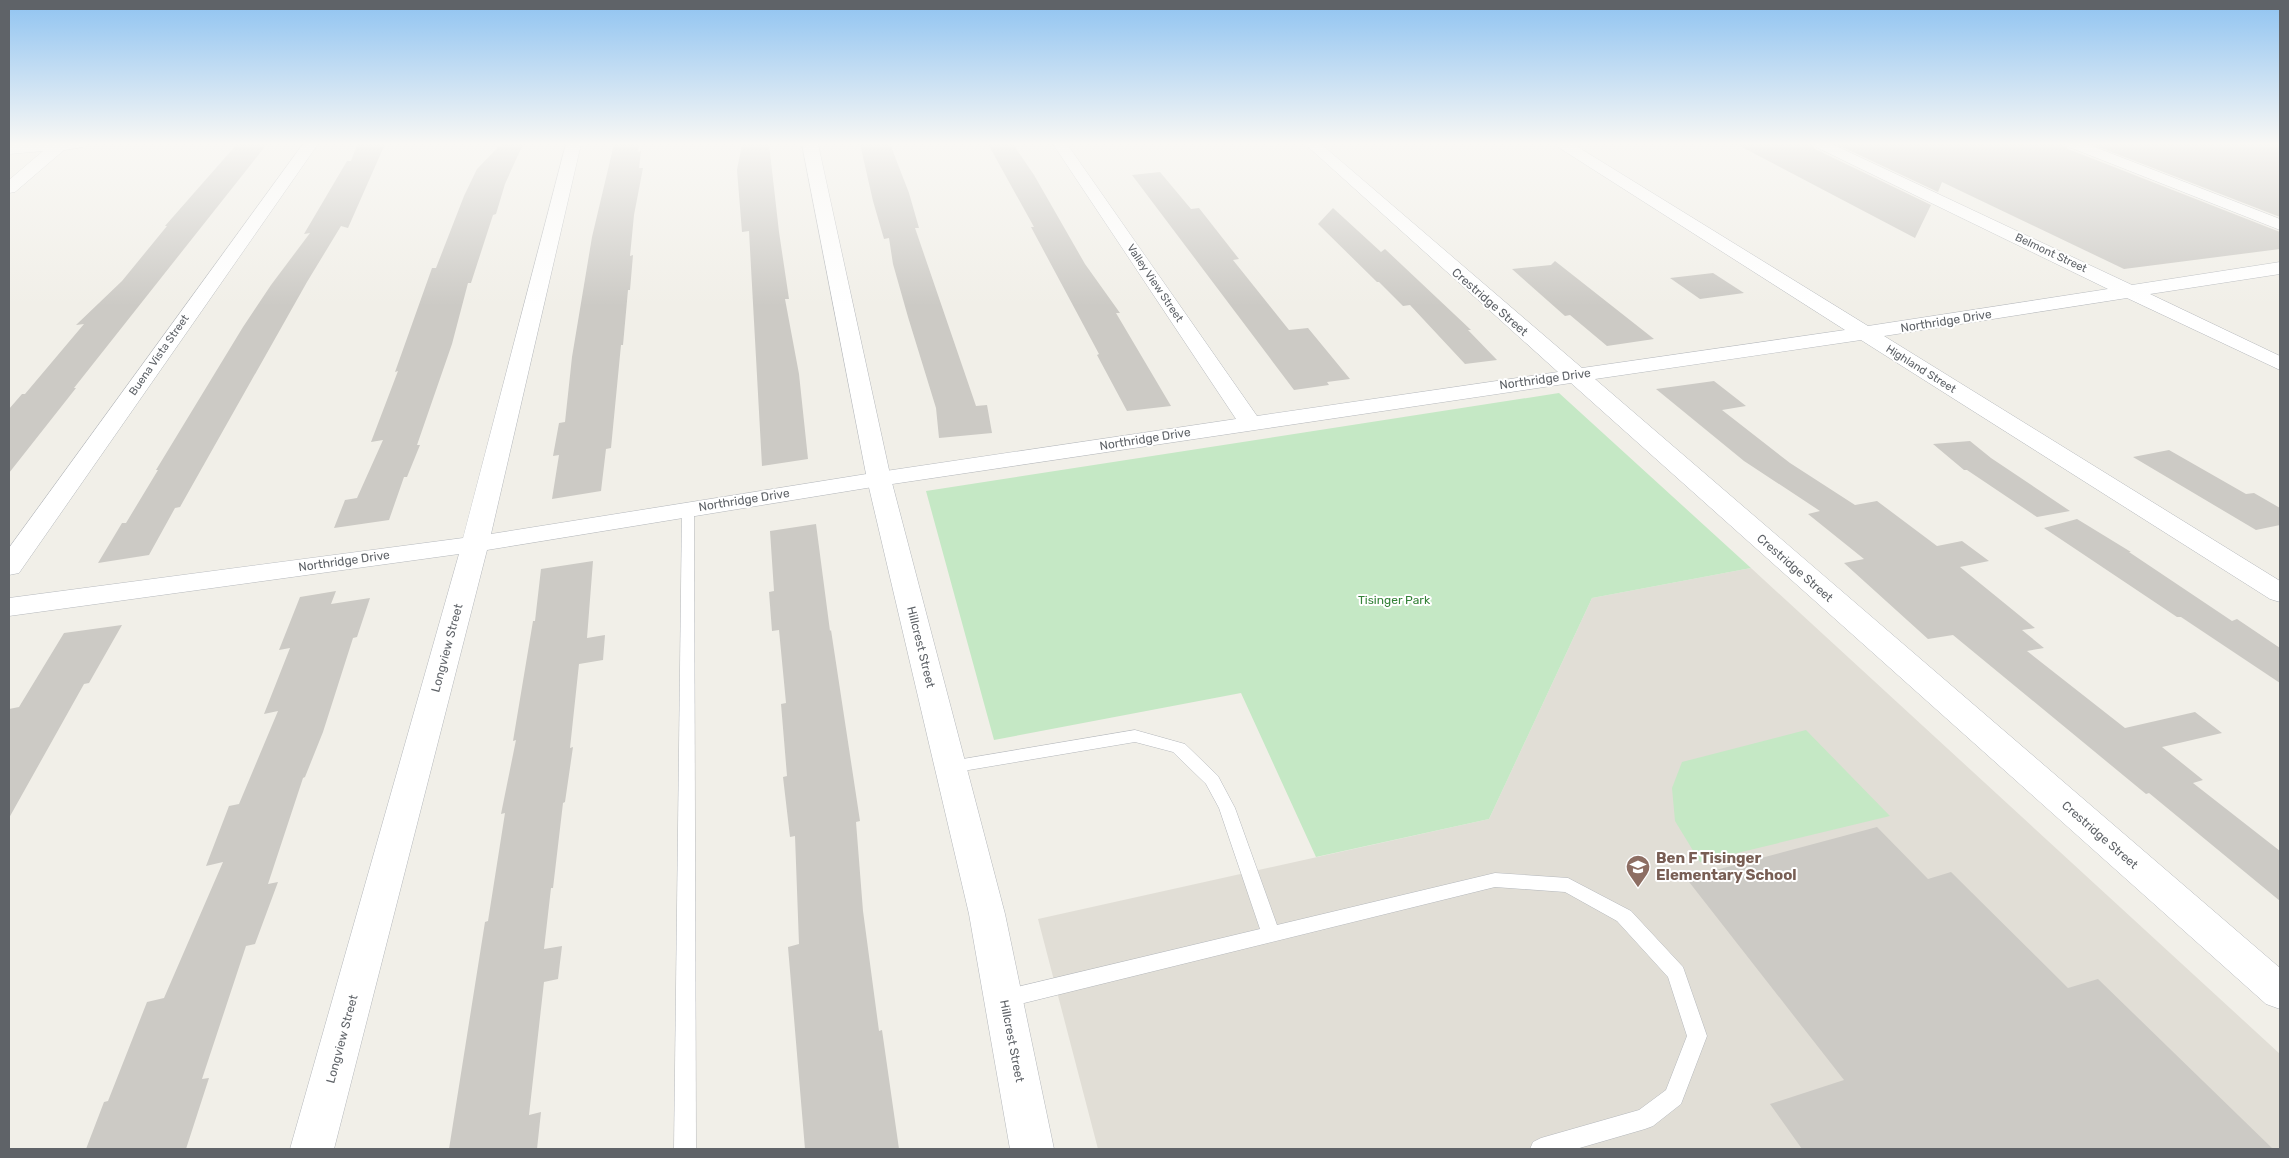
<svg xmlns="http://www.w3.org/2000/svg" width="2289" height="1158" viewBox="0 0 2289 1158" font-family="Rubik,sans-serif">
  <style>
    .education { fill: #e1ded6 }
    .green { fill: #c5e8c5 }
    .building { fill: #cccac5 }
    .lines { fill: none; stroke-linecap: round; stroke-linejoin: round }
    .service-casing { stroke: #b5b8bc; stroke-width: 1 }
    .minor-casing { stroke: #b5b8bc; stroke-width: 1 }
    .tertiary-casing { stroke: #b5b8bc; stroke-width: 1 }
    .service { fill: #fff; fill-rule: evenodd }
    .minor { fill: #fff; fill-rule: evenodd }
    .tertiary { fill: #fff; fill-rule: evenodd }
    .labels { text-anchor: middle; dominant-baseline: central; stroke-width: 4; stroke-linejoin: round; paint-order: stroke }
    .far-street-label { font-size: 11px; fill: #5f6368; stroke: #fff }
    .street-label { font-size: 12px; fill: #5f6368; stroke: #fff }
    .park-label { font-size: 12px; fill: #348238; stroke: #fff }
    .near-education-label { font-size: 15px; font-weight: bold; fill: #785e54; stroke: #fff; text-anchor: start }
  </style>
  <rect width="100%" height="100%" fill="#f1efe8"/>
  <polygon class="education" points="1751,568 2280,1054 2280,1149 1098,1149 1038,919 1489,819 1592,598"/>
  <g class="green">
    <polygon points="1559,393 1751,568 1592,598 1489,819 1316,857 1241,693 994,740 926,491"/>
    <polygon points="1806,730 1890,816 1700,862 1675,821 1672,788 1682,762"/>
  </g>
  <g class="building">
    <polygon points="237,144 267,144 74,388 76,388 9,473 9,409 22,394 25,394 84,324 76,325 122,281 167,226 165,226"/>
    <polygon points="385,144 348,228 341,226 307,282 180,507 175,508 149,555 98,563 122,523 126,523 158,470 156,470 243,327 271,285 310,233 304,234 347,161 351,161 357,145"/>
    <polygon points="501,144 523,144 505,184 496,214 493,215 471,283 468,283 452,344 417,445 420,445 407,477 404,477 389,520 334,528 345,500 357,498 383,440 371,442 398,371 395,372 432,268 436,268 464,196 477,169"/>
    <polygon points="614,144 639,144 638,152 641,151 639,168 643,168 634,215 630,256 633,255 630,290 628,290 623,345 621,345 611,448 606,449 601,491 552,499 559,455 553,456 559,423 565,422 572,357 592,237"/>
    <polygon points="742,144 769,144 779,232 789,299 785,299 799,374 808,459 762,466 749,231 742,232 737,170"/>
    <polygon points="860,144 890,144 909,193 919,228 915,228 976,406 987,405 992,433 939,438 936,408 908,317 893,264 889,238 884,239 873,201"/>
    <polygon points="988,144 1013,144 1034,175 1085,264 1120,313 1116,313 1171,406 1127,411 1097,355 1099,354 1031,227 1034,227"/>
    <polygon points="1736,144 1812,144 1815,149 1931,205 1915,238"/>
    <polygon points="1836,144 2064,144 2068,149 2280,232 2280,249 2124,269 1942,182 1938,192"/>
    <polygon points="2091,144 2280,144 2280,217"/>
    <polygon points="1160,172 1191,209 1199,208 1239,259 1233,260 1289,330 1308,328 1350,379 1327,382 1329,385 1294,390 1132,175"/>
    <polygon points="1333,208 1381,252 1385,249 1471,330 1468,330 1497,360 1465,364 1410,305 1403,306 1379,282 1377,282 1318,224"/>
    <polygon points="1555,261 1654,339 1607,346 1570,315 1565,316 1512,269 1551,265"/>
    <polygon points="1713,273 1744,293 1700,299 1670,278"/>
    <polygon points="1714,381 1746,406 1722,410 1790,463 1855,505 1877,501 1937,546 1962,541 1989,561 1960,567 2035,628 2022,630 2044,648 2027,651 2125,728 2195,712 2222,733 2162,747 2203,780 2193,783 2280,851 2280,901 2149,793 2146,794 1953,635 1928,639 1844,563 1864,559 1808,514 1820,511 1744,461 1656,389"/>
    <polygon points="1970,441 1991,458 2070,511 2037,517 1967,470 1964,470 1933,444"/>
    <polygon points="2169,450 2246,494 2254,493 2280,508 2280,525 2256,530 2133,457"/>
    <polygon points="2077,519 2131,552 2129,552 2232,621 2237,619 2280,648 2280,683 2181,617 2177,617 2044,528"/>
    <polygon points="816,524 830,631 831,630 860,821 856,822 863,911 879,1031 882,1030 899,1149 805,1149 788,947 799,944 795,836 790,837 783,777 787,776 781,704 786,703 779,630 772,631 769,592 774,591 770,531"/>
    <polygon points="593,561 587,638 605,635 603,660 579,664 570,748 573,747 565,802 563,803 553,888 551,888 544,949 562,946 558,979 544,982 529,1115 541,1112 537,1149 449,1149 485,922 488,921 505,813 501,814 516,740 513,741 533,621 535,621 541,569"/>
    <polygon points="336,591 331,604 370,598 357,637 353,638 323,732 305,777 303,778 268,884 278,882 255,944 246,946 202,1079 209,1078 186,1149 86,1149 104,1102 108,1101 147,1002 164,998 223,862 206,866 229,806 239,804 278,711 264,714 290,648 279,650 300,597"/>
    <polygon points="122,625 89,683 84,684 9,818 9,709 19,707 64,633"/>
    <polygon points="1877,827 1928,879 1951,872 2068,988 2098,979 2273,1149 1802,1149 1770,1104 1844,1080 1686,878"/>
  </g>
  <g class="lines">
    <defs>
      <g id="service">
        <polygon points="688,506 694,510 696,1149 674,1149 682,510"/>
        <polygon points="1135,730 1185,744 1218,776 1235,808 1277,925 1495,873 1568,878 1631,911 1683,967 1707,1036 1681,1104 1653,1126 1645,1129 1576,1149 1530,1149 1533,1142 1541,1138 1639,1110 1666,1090 1687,1036 1668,977 1617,921 1565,892 1495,887 1004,1008 997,1005 994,999 997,993 1004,990 1260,929 1219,808 1206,784 1173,752 1135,742 951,773 945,771 943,767 945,763 951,761"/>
      </g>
      <g id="minor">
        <polygon points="9,144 86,144 83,147 64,150 15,192 9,193 9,180 43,151 9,154"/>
        <polygon points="303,144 318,144 19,573 9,575 9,548"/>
        <polygon points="566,144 581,144 491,534 879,472 1236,419 1053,144 1067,144 1257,416 1558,372 1305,144 1321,144 1582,368 1845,330 1558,147 1556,144 1573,144 1868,326 2108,289 1816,147 1814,144 1832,144 2132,285 2280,262 2280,274 2150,294 2280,356 2280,370 2127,298 1884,336 2280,581 2280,602 2270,599 1861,340 1595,379 2280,968 2280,1009 2266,1004 1571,383 879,486 487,550 334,1149 290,1149 459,554 9,616 9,598 463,538"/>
        <polygon points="2066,144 2087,144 2280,219 2280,230 2069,147"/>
      </g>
      <polygon id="tertiary" points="802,144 818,144 891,479 1005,914 1054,1149 1010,1149 969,914 867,479"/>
    </defs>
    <use href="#service" class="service-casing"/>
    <use href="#minor" class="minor-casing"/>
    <use href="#tertiary" class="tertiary-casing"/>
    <use href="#service" class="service"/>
    <use href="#minor" class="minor"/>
    <use href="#tertiary" class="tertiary"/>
  </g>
  <linearGradient id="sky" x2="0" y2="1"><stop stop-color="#8fc3f1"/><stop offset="0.47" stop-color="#f9f8f5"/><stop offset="1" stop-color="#f9f8f5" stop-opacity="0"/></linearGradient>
  <rect width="2289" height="306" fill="url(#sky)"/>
  <defs>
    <symbol id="school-pin" viewBox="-11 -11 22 30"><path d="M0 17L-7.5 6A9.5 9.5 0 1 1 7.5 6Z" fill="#8d6e63" stroke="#fff"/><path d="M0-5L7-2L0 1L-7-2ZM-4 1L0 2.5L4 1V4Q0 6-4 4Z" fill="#fff"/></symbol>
  </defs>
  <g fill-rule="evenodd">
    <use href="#school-pin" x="1624" y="853" width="28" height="38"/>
  </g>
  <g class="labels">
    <g class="far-street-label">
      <text transform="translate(2051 253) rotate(25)">Belmont Street</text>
      <text transform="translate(1155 283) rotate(56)">Valley View Street</text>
      <text transform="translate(159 355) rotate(-55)">Buena Vista Street</text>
      <text transform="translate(1921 369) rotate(32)">Highland Street</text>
    </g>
    <g class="street-label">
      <text transform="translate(1490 302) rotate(41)">Crestridge Street</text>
      <text transform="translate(1946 321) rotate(-9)">Northridge Drive</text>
      <text transform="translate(1545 379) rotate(-8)">Northridge Drive</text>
      <text transform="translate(1145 439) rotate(-9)">Northridge Drive</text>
      <text transform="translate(744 500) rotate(-9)">Northridge Drive</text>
      <text transform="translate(344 561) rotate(-8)">Northridge Drive</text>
      <text transform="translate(1795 568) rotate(41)">Crestridge Street</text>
      <text transform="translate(921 647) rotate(76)">Hillcrest Street</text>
      <text transform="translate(447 648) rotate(-75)">Longview Street</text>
      <text transform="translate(2100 835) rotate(41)">Crestridge Street</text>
      <text transform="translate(342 1039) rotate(-75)">Longview Street</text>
      <text transform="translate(1012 1041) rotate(79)">Hillcrest Street</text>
    </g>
    <g class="park-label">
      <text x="1394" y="600">Tisinger Park</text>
    </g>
    <g class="near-education-label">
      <text x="1656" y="858">Ben F Tisinger<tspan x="1656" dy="17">Elementary School</tspan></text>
    </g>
  </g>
  <rect width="2289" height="1158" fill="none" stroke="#5f6368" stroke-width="20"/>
</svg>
